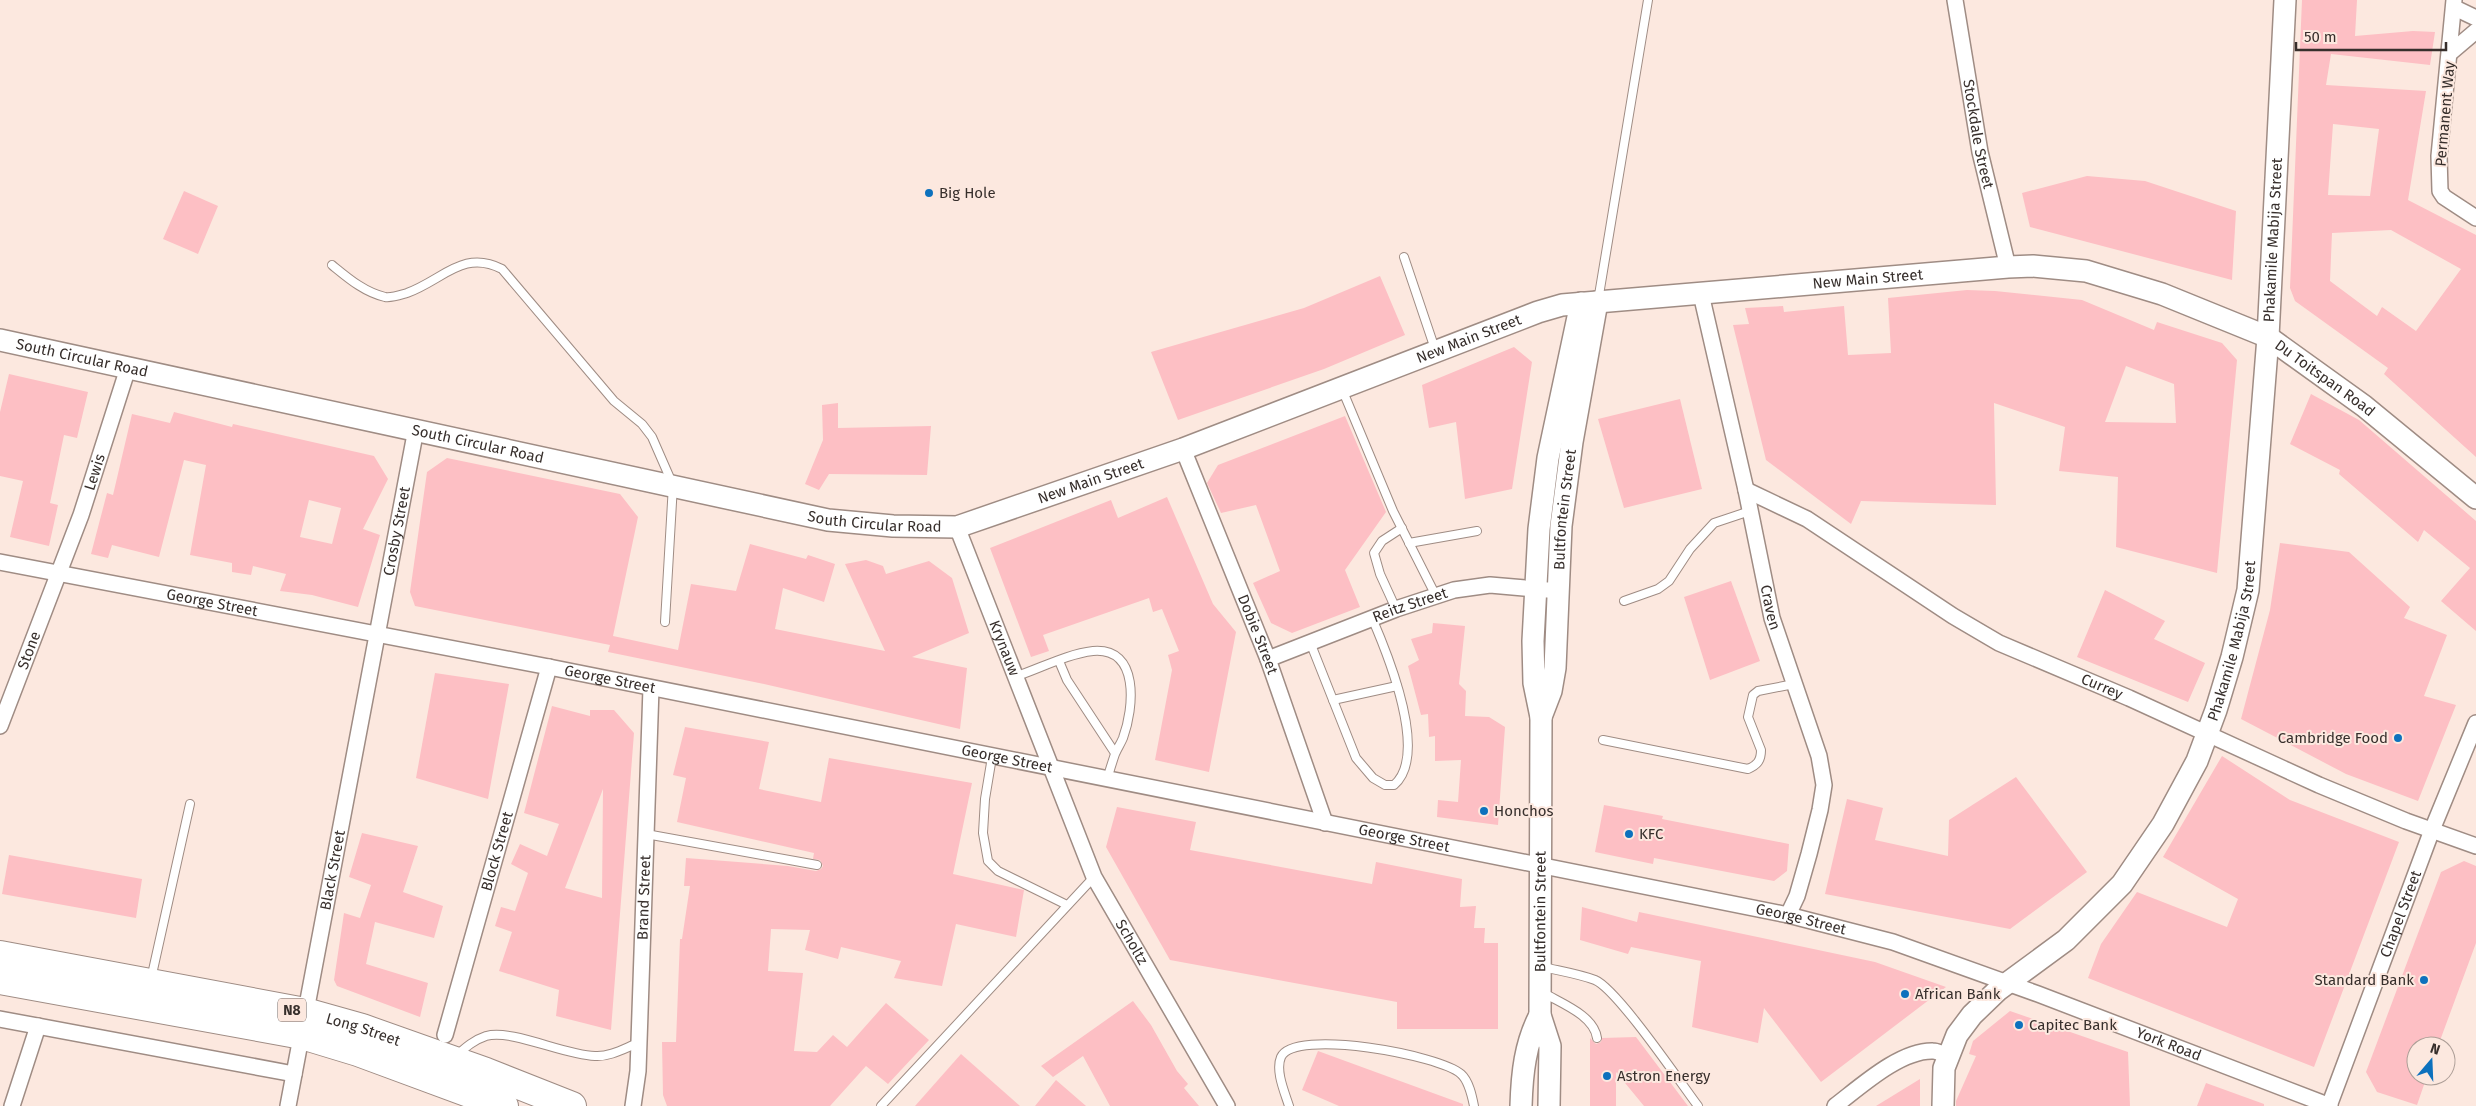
<svg xmlns="http://www.w3.org/2000/svg" width="2476" height="1106" viewBox="0 0 2476 1106" font-family="'Fira Sans',sans-serif">
  <style>
    .building { fill: #fdbfc4; fill-rule: evenodd }
    .lines { fill: none; stroke-linecap: round; stroke-linejoin: round }
    .lane-casing { stroke: #9f8c84; stroke-width: 10 }
    .street-casing { stroke: #9f8c84; stroke-width: 18 }
    .secondary-casing { stroke: #9f8c84; stroke-width: 24 }
    .highway-casing { stroke: #9f8c84; stroke-width: 30 }
    .lane { stroke: #fff; stroke-width: 8 }
    .street { stroke: #fff; stroke-width: 15 }
    .secondary { stroke: #fff; stroke-width: 21 }
    .highway { stroke: #fff; stroke-width: 28 }
    .poi-dot { fill: #0d71bd; stroke: #fce8df; stroke-width: 2 }
    .labels { text-anchor: middle; dominant-baseline: central; stroke-width: 4; stroke-linejoin: round; paint-order: stroke }
    .shield { fill: #fce8df; stroke: #726662; stroke-width: 1 }
    .shield-label { font-size: 14px; font-weight: bold; fill: #372f2c }
    .street-label { font-size: 15px; fill: #372f2c; stroke: #fce8df }
    .poi-label { font-size: 15px; fill: #372f2c; stroke: #fce8df; text-anchor: start }
  </style>
  <rect width="100%" height="100%" fill="#fce8df"/>
  <g class="building">
    <path d="M2302 0H2357L2355 36 2413 31 2435 32 2430 65 2331 54 2326 85 2426 91 2408 200 2476 235V457L2384 374 2388 368 2295 301 2290 288ZM2333 124 2379 129 2370 196 2328 195ZM2391 230 2461 269 2416 331 2382 307 2377 316 2330 281 2332 233Z"/>
    <polygon points="2087,176 2145,181 2236,211 2232,280 2030,227 2022,193"/>
    <polygon points="184,191 218,206 198,254 163,239"/>
    <polygon points="1380,276 1405,335 1324,369 1178,420 1151,352 1304,308"/>
    <path d="M1967 290 1995 291 2082 300 2154 330 2157 322 2222 343 2237 360 2217 573 2116 547 2118 477 2059 471 2065 427 1994 403 1996 505 1861 501 1851 524 1766 460 1733 325 1749 324 1745 308 1783 306 1784 312 1844 306 1848 355 1891 353 1888 298ZM2126 366 2174 384 2176 423 2105 422Z"/>
    <polygon points="1514,347 1532,362 1512,489 1465,499 1456,422 1429,428 1422,385"/>
    <polygon points="9,374 88,392 77,438 64,435 50,503 58,505 49,546 10,537 23,481 0,476 0,412"/>
    <polygon points="2311,394 2359,420 2476,521 2476,631 2441,601 2470,568 2424,530 2418,542 2339,474 2340,470 2290,444"/>
    <polygon points="1680,399 1702,489 1624,508 1598,419"/>
    <polygon points="838,403 838,428 931,426 927,475 829,474 819,490 805,484 823,440 822,405"/>
    <path d="M174 412 232 427 233 424 374 456 388 479 363 529 380 535 358 607 312 595 280 591 286 574 253 566 251 575 232 572V563L190 555 206 465 184 460 159 557 112 545 108 558 91 554 107 493 113 495 132 414 170 423ZM309 500 341 508 332 544 300 537Z"/>
    <polygon points="1345,416 1386,512 1345,570 1360,607 1292,633 1271,623 1253,583 1280,571 1256,505 1221,513 1207,483 1218,465"/>
    <polygon points="447,458 620,494 638,517 613,636 678,650 691,584 736,591 750,544 806,559 808,555 835,564 824,602 783,588 775,629 885,651 845,564 866,560 883,566 886,574 929,561 952,578 969,633 912,657 967,668 960,729 764,684 608,652 610,645 415,606 410,592 427,472"/>
    <polygon points="1167,497 1213,604 1236,632 1209,772 1155,760 1172,670 1168,655 1179,651 1162,609 1153,612 1149,598 1043,635 1049,651 1031,657 990,548 1111,500 1118,518"/>
    <polygon points="2280,543 2349,552 2410,607 2404,618 2447,635 2424,696 2456,705 2418,801 2346,774 2241,719 2270,610"/>
    <polygon points="1731,581 1760,661 1710,680 1684,597"/>
    <polygon points="2105,590 2165,621 2154,639 2205,663 2188,702 2077,657"/>
    <polygon points="1433,623 1465,626 1459,684 1466,691 1465,716 1489,717 1505,727 1498,825 1437,817 1438,800 1458,802 1461,760 1435,761 1435,736 1429,737 1428,714 1421,715 1408,666 1419,660 1411,639 1432,633"/>
    <polygon points="435,673 509,684 488,799 416,778"/>
    <path d="M552 706 590 716V710H614L634 733 611 1030 556 1016 559 990 499 971 512 932 495 926 501 907 515 911 528 873 511 864 520 844 547 856 559 824 524 813ZM603 789 602 898 565 888Z"/>
    <polygon points="685,727 769,742 759,789 821,802 829,758 972,783 953,874 1024,890 1016,937 956,924 942,986 894,978 901,961 841,947 838,959 805,950 810,930 771,929 768,971 803,973 794,1051 817,1052 833,1035 847,1047 886,1003 929,1040 888,1084 866,1066 830,1106 667,1106 663,1095 662,1042 676,1042 680,939 682,939 690,886 684,886 686,858 788,866 816,871 821,869 823,866 820,860 813,859 814,853 677,822 686,778 673,775"/>
    <polygon points="2222,756 2290,800 2399,842 2314,1067 2088,978 2101,944 2137,892 2227,927 2238,899 2163,857"/>
    <polygon points="2016,777 2087,872 2010,929 1825,894 1847,799 1883,808 1875,840 1948,856 1949,820"/>
    <polygon points="1604,805 1663,816 1662,819 1789,844 1787,871 1774,881 1654,858 1653,864 1595,852"/>
    <polygon points="1117,807 1196,822 1190,850 1372,884 1376,862 1462,879 1460,907 1476,906 1474,928 1485,928 1484,943 1498,943 1498,1029 1397,1029 1397,1002 1170,960 1106,847"/>
    <polygon points="362,833 418,846 403,892 443,906 434,938 375,922 366,964 428,983 420,1017 337,986 334,980 344,913 360,918 371,885 349,877"/>
    <polygon points="9,855 142,879 136,918 2,894"/>
    <polygon points="2464,861 2476,866 2476,943 2438,1046 2416,1046 2416,1076 2427,1076 2417,1105 2377,1092 2366,1072 2441,872"/>
    <polygon points="1582,907 1637,922 1639,912 1875,962 1946,987 1821,1082 1764,1008 1758,1043 1692,1027 1701,961 1631,947 1628,954 1580,940"/>
    <polygon points="1133,1001 1151,1025 1177,1071 1188,1084 1184,1088 1199,1106 1110,1106 1083,1056 1053,1077 1041,1066"/>
    <polygon points="2010,1011 2128,1052 2130,1106 1956,1106 1956,1101 1976,1056 1969,1054 1973,1041"/>
    <polygon points="1636,1037 1688,1106 1644,1106 1616,1072 1616,1106 1590,1106 1590,1038 1596,1044 1601,1042 1602,1038"/>
    <polygon points="1318,1051 1463,1104 1463,1106 1339,1106 1302,1090"/>
    <polygon points="961,1054 1020,1106 915,1106"/>
    <polygon points="1920,1079 1920,1106 1876,1106"/>
    <polygon points="1056,1080 1086,1106 1035,1106"/>
    <polygon points="2206,1083 2264,1104 2264,1106 2197,1106"/>
  </g>
  <g class="lines">
    <defs>
      <g id="lane">
        <polyline points="1404,257 1435,349"/>
        <path d="M332 265C348 278 364 292 385 297 392 298 400 295 407 293 443 280 463 249 502 269L614 401 642 424 652 437 673 485 665 622"/>
        <polyline points="1598,301 1648,0"/>
        <polyline points="1342,389 1393,511 1436,596"/>
        <polyline points="1409,543 1477,531"/>
        <polyline points="1624,601 1658,589 1669,581 1690,549 1714,523 1750,511"/>
        <polyline points="1396,609 1380,574 1374,553 1382,541 1402,528"/>
        <path d="M1310 642 1356 758 1373 778 1385 785H1394C1429 755 1388 655 1372 618"/>
        <polyline points="1059,661 1067,680 1115,753"/>
        <path d="M1017 676C1041 668 1067 654 1093 651 1140 647 1134 708 1123 738 1121 743 1117 749 1115 754 1112 763 1109 772 1107 780"/>
        <polyline points="1333,700 1397,686"/>
        <path d="M1603 740 1748 769C1757 765 1761 761 1761 750L1748 717 1753 695 1758 691 1794 684"/>
        <polyline points="992,757 985,799 983,833 988,861 998,871 1067,905"/>
        <polyline points="646,834 817,865"/>
        <path d="M1543 967C1560 971 1579 974 1595 980 1617 989 1680 1082 1698 1106"/>
        <polyline points="151,979 190,804"/>
        <path d="M1542 992C1560 1003 1594 1015 1597 1038"/>
        <path d="M457 1055C466 1047 474 1040 486 1036 513 1029 563 1055 595 1056 610 1057 625 1048 638 1043"/>
        <polyline points="881,1106 1094,877"/>
        <path d="M1289 1106C1285 1093 1275 1071 1281 1057 1294 1028 1440 1055 1461 1074 1469 1081 1472 1096 1474 1106"/>
      </g>
      <g id="street">
        <path id="s1" d="M1955 0 1980 152 2008 267"/>
        <polyline points="2454,0 2439,156 2440,191 2444,197 2476,218"/>
        <polyline points="2455,8 2476,18"/>
        <polyline points="2450,53 2476,31"/>
        <path id="s2" d="M1701 294 1746 490 1772 618 1819 756 1824 785 1820 810 1809 854 1797 896 1788 915"/>
        <path id="s3" d="M1183 449 1268 659 1325 823"/>
        <path id="s4" d="M1746 490 1807 519 1953 616 1999 643 2129 698 2319 785 2406 821 2476 846"/>
        <path id="s5" d="M957 527 1094 877 1227 1106"/>
        <path id="s6" d="M0 562 549 667 1788 915 1893 942 2038 994 2330 1106"/>
        <path id="s7" d="M1268 659 1396 609 1454 590 1490 585 1559 591"/>
        <path id="s8" d="M0 726 81 515 128 368"/>
        <polyline points="0,1019 294,1074"/>
        <path id="s9" d="M445 1035 549 667"/>
        <polyline points="12,1106 38,1026"/>
        <path id="s10" d="M288 1106 416 429"/>
        <path id="s11" d="M633 1106 638 1071 651 688"/>
        <path d="M1835 1106C1860 1087 1900 1050 1933 1051 1937 1051 1943 1054 1948 1055"/>
        <path id="s12" d="M2329 1106 2432 830 2476 723"/>
      </g>
      <g id="secondary">
        <path id="s13" d="M0 340 828 520 893 526 957 527 1183 449 1538 312 1562 305 2008 267 2033 266 2086 271 2162 294 2268 337 2364 406 2476 498"/>
        <path id="s14" d="M1541 717 1551 691 1555 668 1561 526 1572 442 1597 302"/>
        <path d="M1521 1106C1522 1073 1525 1044 1540 1015"/>
        <path id="s15" d="M1549 1106 1550 1046 1540 1015 1541 717 1534 683 1533 641 1539 529 1548 458 1581 303"/>
        <path id="s16" d="M1943 1106 1944 1068 1957 1035 1972 1015 1998 990 2066 940 2122 884 2163 824 2197 761 2216 710 2232 657 2248 590 2268 337 2285 0"/>
      </g>
      <g id="highway">
        <path id="s17" d="M0 955 305 1012 362 1028 486 1072 572 1106"/>
        <polyline points="0,980 302,1035 358,1052 504,1106"/>
      </g>
    </defs>
    <use href="#lane" class="lane-casing"/>
    <use href="#street" class="street-casing"/>
    <use href="#secondary" class="secondary-casing"/>
    <use href="#highway" class="highway-casing"/>
    <use href="#lane" class="lane"/>
    <use href="#street" class="street"/>
    <use href="#secondary" class="secondary"/>
    <use href="#highway" class="highway"/>
  </g>
  <g class="poi-dot">
    <circle cx="929" cy="193" r="5"/>
    <circle cx="2398" cy="738" r="5"/>
    <circle cx="1484" cy="811" r="5"/>
    <circle cx="1629" cy="834" r="5"/>
    <circle cx="2424" cy="980" r="5"/>
    <circle cx="1905" cy="994" r="5"/>
    <circle cx="2019" cy="1025" r="5"/>
    <circle cx="1607" cy="1076" r="5"/>
  </g>
  <g class="labels">
    <rect class="shield" x="278" y="998.5" width="28" height="23" rx="4"/>
    <g class="shield-label">
      <text x="292" y="1010">N8</text>
    </g>
    <g class="street-label">
      <text transform="translate(2445 114) rotate(-85)">Permanent Way</text>
      <text stroke="none"><textPath href="#s1" startOffset="136">Stockdale Street</textPath></text>
      <text stroke="none"><textPath href="#s16" startOffset="972">Phakamile Mabija Street</textPath></text>
      <text stroke="none"><textPath href="#s13" startOffset="1928">New Main Street</textPath></text>
      <text stroke="none"><textPath href="#s13" startOffset="1522">New Main Street</textPath></text>
      <text stroke="none"><textPath href="#s13" startOffset="84">South Circular Road</textPath></text>
      <text stroke="none"><textPath href="#s13" startOffset="2411">Du Toitspan Road</textPath></text>
      <text stroke="none"><textPath href="#s13" startOffset="489">South Circular Road</textPath></text>
      <text stroke="none"><textPath href="#s8" startOffset="271">Lewis</textPath></text>
      <text stroke="none"><textPath href="#s13" startOffset="1118">New Main Street</textPath></text>
      <text stroke="none"><textPath href="#s14" startOffset="210">Bultfontein Street</textPath></text>
      <text stroke="none"><textPath href="#s13" startOffset="894">South Circular Road</textPath></text>
      <text stroke="none"><textPath href="#s10" startOffset="585">Crosby Street</textPath></text>
      <text stroke="none"><textPath href="#s6" startOffset="216">George Street</textPath></text>
      <text stroke="none"><textPath href="#s7" startOffset="152">Reitz Street</textPath></text>
      <text stroke="none"><textPath href="#s2" startOffset="321">Craven</textPath></text>
      <text stroke="none"><textPath href="#s3" startOffset="200">Dobie Street</textPath></text>
      <text stroke="none"><textPath href="#s16" startOffset="568">Phakamile Mabija Street</textPath></text>
      <text stroke="none"><textPath href="#s5" startOffset="130">Krynauw</textPath></text>
      <text stroke="none"><textPath href="#s8" startOffset="81">Stone</textPath></text>
      <text stroke="none"><textPath href="#s6" startOffset="621">George Street</textPath></text>
      <text stroke="none"><textPath href="#s4" startOffset="408">Currey</textPath></text>
      <text stroke="none"><textPath href="#s6" startOffset="1026">George Street</textPath></text>
      <text stroke="none"><textPath href="#s6" startOffset="1431">George Street</textPath></text>
      <text stroke="none"><textPath href="#s9" startOffset="191">Block Street</textPath></text>
      <text stroke="none"><textPath href="#s10" startOffset="240">Black Street</textPath></text>
      <text stroke="none"><textPath href="#s11" startOffset="209">Brand Street</textPath></text>
      <text stroke="none"><textPath href="#s15" startOffset="196">Bultfontein Street</textPath></text>
      <text stroke="none"><textPath href="#s12" startOffset="205">Chapel Street</textPath></text>
      <text stroke="none"><textPath href="#s6" startOffset="1836">George Street</textPath></text>
      <text stroke="none"><textPath href="#s5" startOffset="451">Scholtz</textPath></text>
      <text stroke="none"><textPath href="#s17" startOffset="371">Long Street</textPath></text>
      <text stroke="none"><textPath href="#s6" startOffset="2225">York Road</textPath></text>
    </g>
    <g class="poi-label">
      <text x="939" y="193">Big Hole</text>
      <text x="2388" y="738" text-anchor="end">Cambridge Food</text>
      <text x="1494" y="811">Honchos</text>
      <text x="1639" y="834">KFC</text>
      <text x="2414" y="980" text-anchor="end">Standard Bank</text>
      <text x="1915" y="994">African Bank</text>
      <text x="2029" y="1025">Capitec Bank</text>
      <text x="1617" y="1076">Astron Energy</text>
    </g>
  </g>
  <g transform="translate(2431 1061) rotate(19)"><circle r="24" fill="#fce8df" stroke="#ad9e97"/>
  <path d="M0-4L9 19L0 12L-9 19Z" fill="#0d71bd"/>
  <text y="-8" font-size="14" font-weight="bold" text-anchor="middle" fill="#372f2c">N</text>
  </g>
  <path d="M2296 42v8h150v-8" fill="none" stroke="#372f2c" stroke-width="2.5"/>
  <text x="2304" y="42" font-size="15" fill="#372f2c" stroke="#fce8df" stroke-width="4" paint-order="stroke">50 m</text>
</svg>
